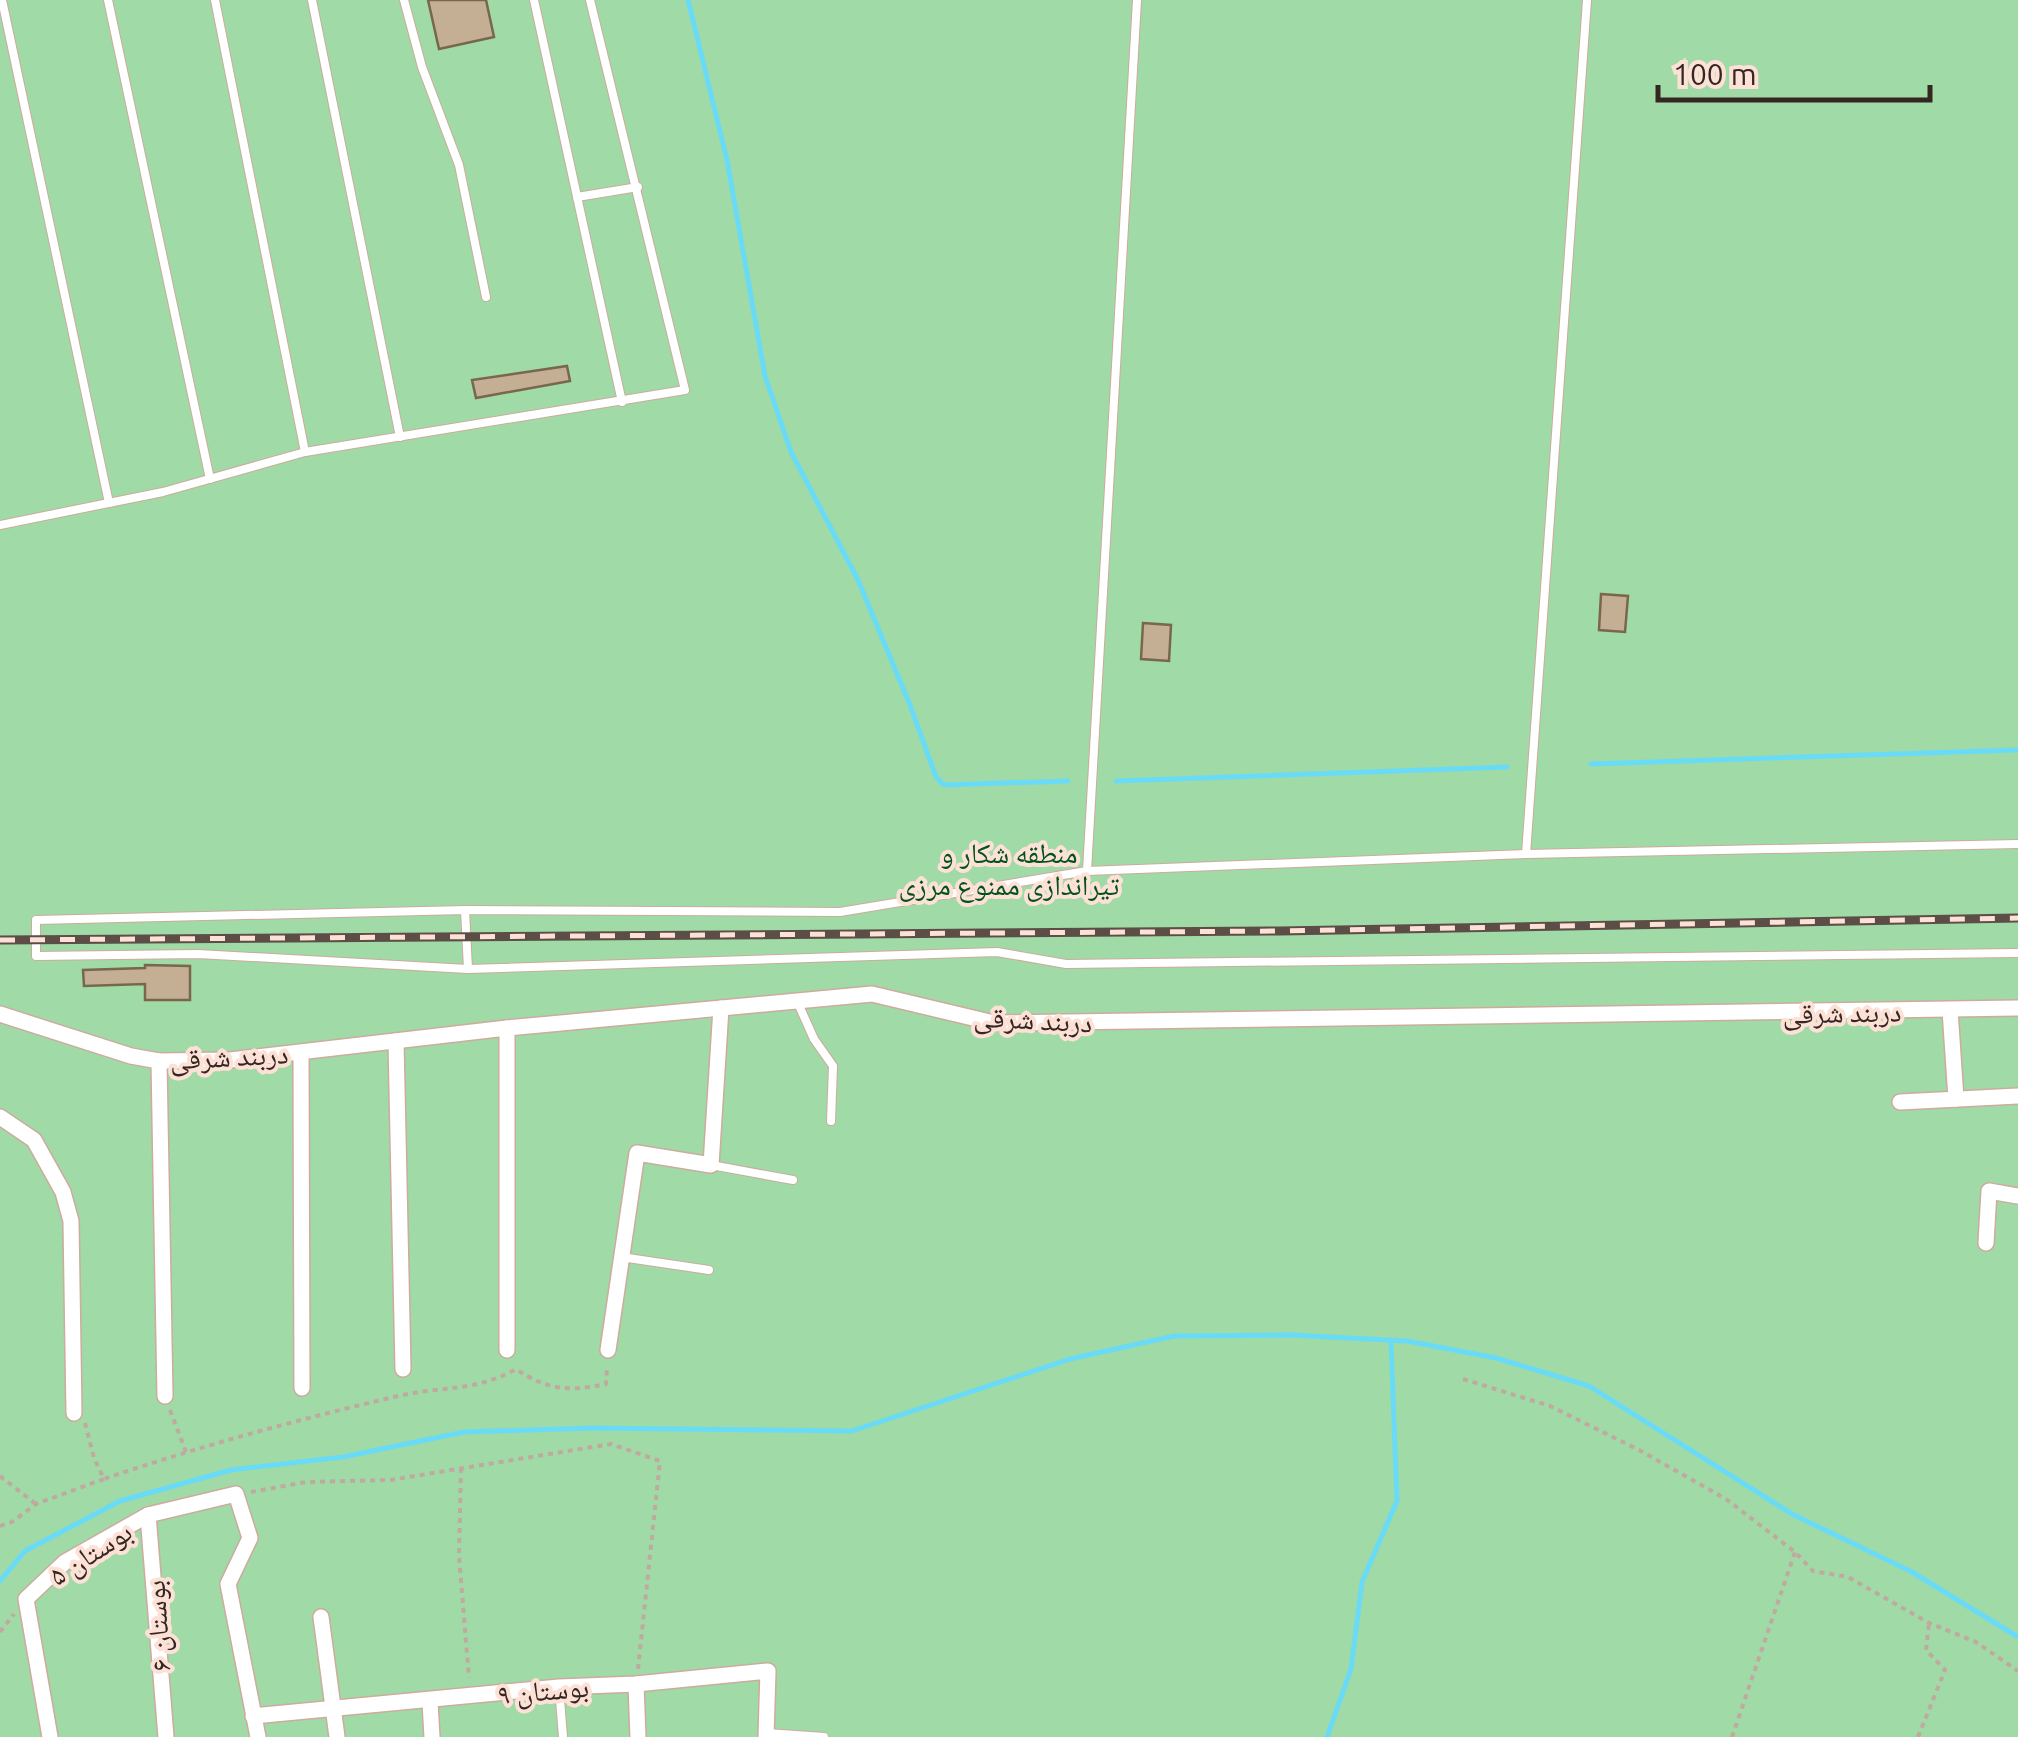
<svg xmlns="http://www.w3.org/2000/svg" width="2018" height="1737" viewBox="0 0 2018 1737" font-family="Ubuntu,'Noto Naskh Arabic',sans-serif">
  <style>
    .green { fill: #a0daa6 }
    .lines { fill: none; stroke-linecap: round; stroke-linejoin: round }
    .stream { stroke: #6adbf7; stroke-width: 5 }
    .building { fill: #c4af95; stroke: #79664e; stroke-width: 2.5 }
    .service-casing { stroke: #cdab9f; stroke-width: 10 }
    .minor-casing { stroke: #cdab9f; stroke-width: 18 }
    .path { stroke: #c0a9a0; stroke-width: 4; stroke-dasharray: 5 5; stroke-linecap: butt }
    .service { stroke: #fff; stroke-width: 8 }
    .minor { stroke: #fff; stroke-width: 15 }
    .rail-casing { stroke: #5d4d47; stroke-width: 9 }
    .rail { stroke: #fde1d6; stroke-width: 5; stroke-dasharray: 15; stroke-linecap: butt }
    .labels { text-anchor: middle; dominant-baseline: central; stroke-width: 8; stroke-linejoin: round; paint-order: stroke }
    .park-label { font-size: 28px; fill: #02521b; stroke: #fde1d6 }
    .street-label { font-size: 28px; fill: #342722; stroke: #fde1d6 }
  </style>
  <rect width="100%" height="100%" fill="#fde1d6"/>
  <rect class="green" x="0" y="0" width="2018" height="1737"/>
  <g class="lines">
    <g class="stream">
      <polyline points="688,0 727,160 765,376 791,452 858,580 910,705 936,777 944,785 1068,781"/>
      <polyline points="1591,764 2018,750"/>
      <polyline points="1116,781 1507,767"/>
      <polyline points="0,1581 25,1551 120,1501 231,1470 343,1457 464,1432 593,1428 852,1431 1070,1359 1174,1336 1291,1335 1407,1341 1496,1358 1589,1386 1792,1514 1912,1572 2018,1637"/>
      <polyline points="1327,1737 1351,1669 1362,1582 1397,1501 1391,1341"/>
    </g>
  </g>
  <g class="building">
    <polygon points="428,0 486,0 494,37 439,49"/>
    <polygon points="567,366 570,381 476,398 472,380"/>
    <polygon points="1601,594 1628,596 1625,632 1599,630"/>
    <polygon points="1143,623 1171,625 1169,661 1141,659"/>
    <polygon points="145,965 190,966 190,1000 145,1000 145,984 84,986 83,970 145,968"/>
  </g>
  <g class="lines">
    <defs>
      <g id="service">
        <polyline points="2,0 109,503"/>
        <polyline points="108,0 210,479"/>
        <polyline points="215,0 305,452"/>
        <polyline points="312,0 400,437"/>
        <polyline points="404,0 422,67 459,165 486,297"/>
        <polyline points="534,0 622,402"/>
        <polyline points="1137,0 1087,871 1526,854"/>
        <polyline points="1587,0 1526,854 2018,844"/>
        <polyline points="577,197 638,187"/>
        <polyline points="0,525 163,492 305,452 685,390 590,0"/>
        <polyline points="1087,871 840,912 465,910 36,920 36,956 198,954 468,969 997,952 1066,964 2018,953"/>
        <polyline points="465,910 468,969"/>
        <polyline points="797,1001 814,1039 833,1066 831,1121"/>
        <polyline points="711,1165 793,1180"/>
        <polyline points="621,1257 709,1270"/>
        <polyline points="559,1687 563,1737"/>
        <polyline points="767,1733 824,1737"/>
      </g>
      <g id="minor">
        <polyline points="1950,1010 1956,1099"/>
        <polyline points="0,1014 131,1056 159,1061 230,1060 507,1028 872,994 994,1023 2018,1008"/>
        <polyline points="507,1028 507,1350"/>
        <polyline points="396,1041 403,1369"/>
        <polyline points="301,1053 302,1388"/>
        <polyline points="159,1061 165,1396"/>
        <polyline points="1900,1102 2018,1096"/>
        <polyline points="0,1117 34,1140 63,1192 71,1221 74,1413"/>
        <polyline points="1986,1243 1989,1191 2018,1196"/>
        <polyline points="608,1350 637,1153 711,1165 721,1008"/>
        <polyline points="148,1515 166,1737"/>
        <polyline points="321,1617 337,1737"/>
        <polyline points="636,1684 638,1737"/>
        <polyline points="430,1702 432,1737"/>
        <polyline points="253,1716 559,1687 636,1684 768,1671 766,1737"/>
        <polyline points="50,1737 26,1599 65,1562 148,1515 236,1494 250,1538 228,1584 258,1737"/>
      </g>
    </defs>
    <use href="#service" class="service-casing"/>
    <use href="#minor" class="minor-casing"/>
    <g class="path">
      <polyline points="1463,1379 1550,1406 1641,1451 1726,1499 1795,1552 1813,1571 1848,1577 1929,1623 1976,1642 2018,1671"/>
      <polyline points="170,1410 186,1452"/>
      <path d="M85 1423 94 1458 104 1479C200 1446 300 1419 398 1396 441 1386 475 1392 516 1369 547 1390 569 1392 606 1384L607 1367"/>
      <polyline points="461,1468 459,1556 469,1678"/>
      <polyline points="0,1476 36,1504"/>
      <polyline points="251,1492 306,1482 390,1480 611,1444 660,1461 638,1669"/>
      <polyline points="0,1526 12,1522 36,1504 104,1479"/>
      <polyline points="0,1632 14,1614"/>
      <polyline points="1732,1737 1795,1552"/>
      <polyline points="1918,1737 1945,1670 1926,1650 1929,1623"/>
    </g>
    <use href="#service" class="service"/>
    <use href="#minor" class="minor"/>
    <defs>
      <polyline id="rail" points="0,940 1280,931 2018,918"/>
    </defs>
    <use href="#rail" class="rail-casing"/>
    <use href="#rail" class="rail"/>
  </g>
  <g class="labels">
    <g class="park-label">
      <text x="1009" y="852">منطقه شکار و<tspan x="1009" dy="32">تیراندازی ممنوع مرزی</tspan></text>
    </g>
    <g class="street-label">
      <text transform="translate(1842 1012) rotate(-1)">دربند شرقی</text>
      <text transform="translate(1033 1019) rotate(3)">دربند شرقی</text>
      <text transform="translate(229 1056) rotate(-3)">دربند شرقی</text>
      <text transform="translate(90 1553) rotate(-33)">بوستان ۵</text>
      <text transform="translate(157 1626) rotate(-94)">بوستان ۶</text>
      <text transform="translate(543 1690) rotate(-5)">بوستان ۹</text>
    </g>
  </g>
  <path d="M1658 85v15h272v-15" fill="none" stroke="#342722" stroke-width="5"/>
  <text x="1673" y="85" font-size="30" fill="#342722" stroke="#fde1d6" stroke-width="8" paint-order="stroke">100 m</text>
</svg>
